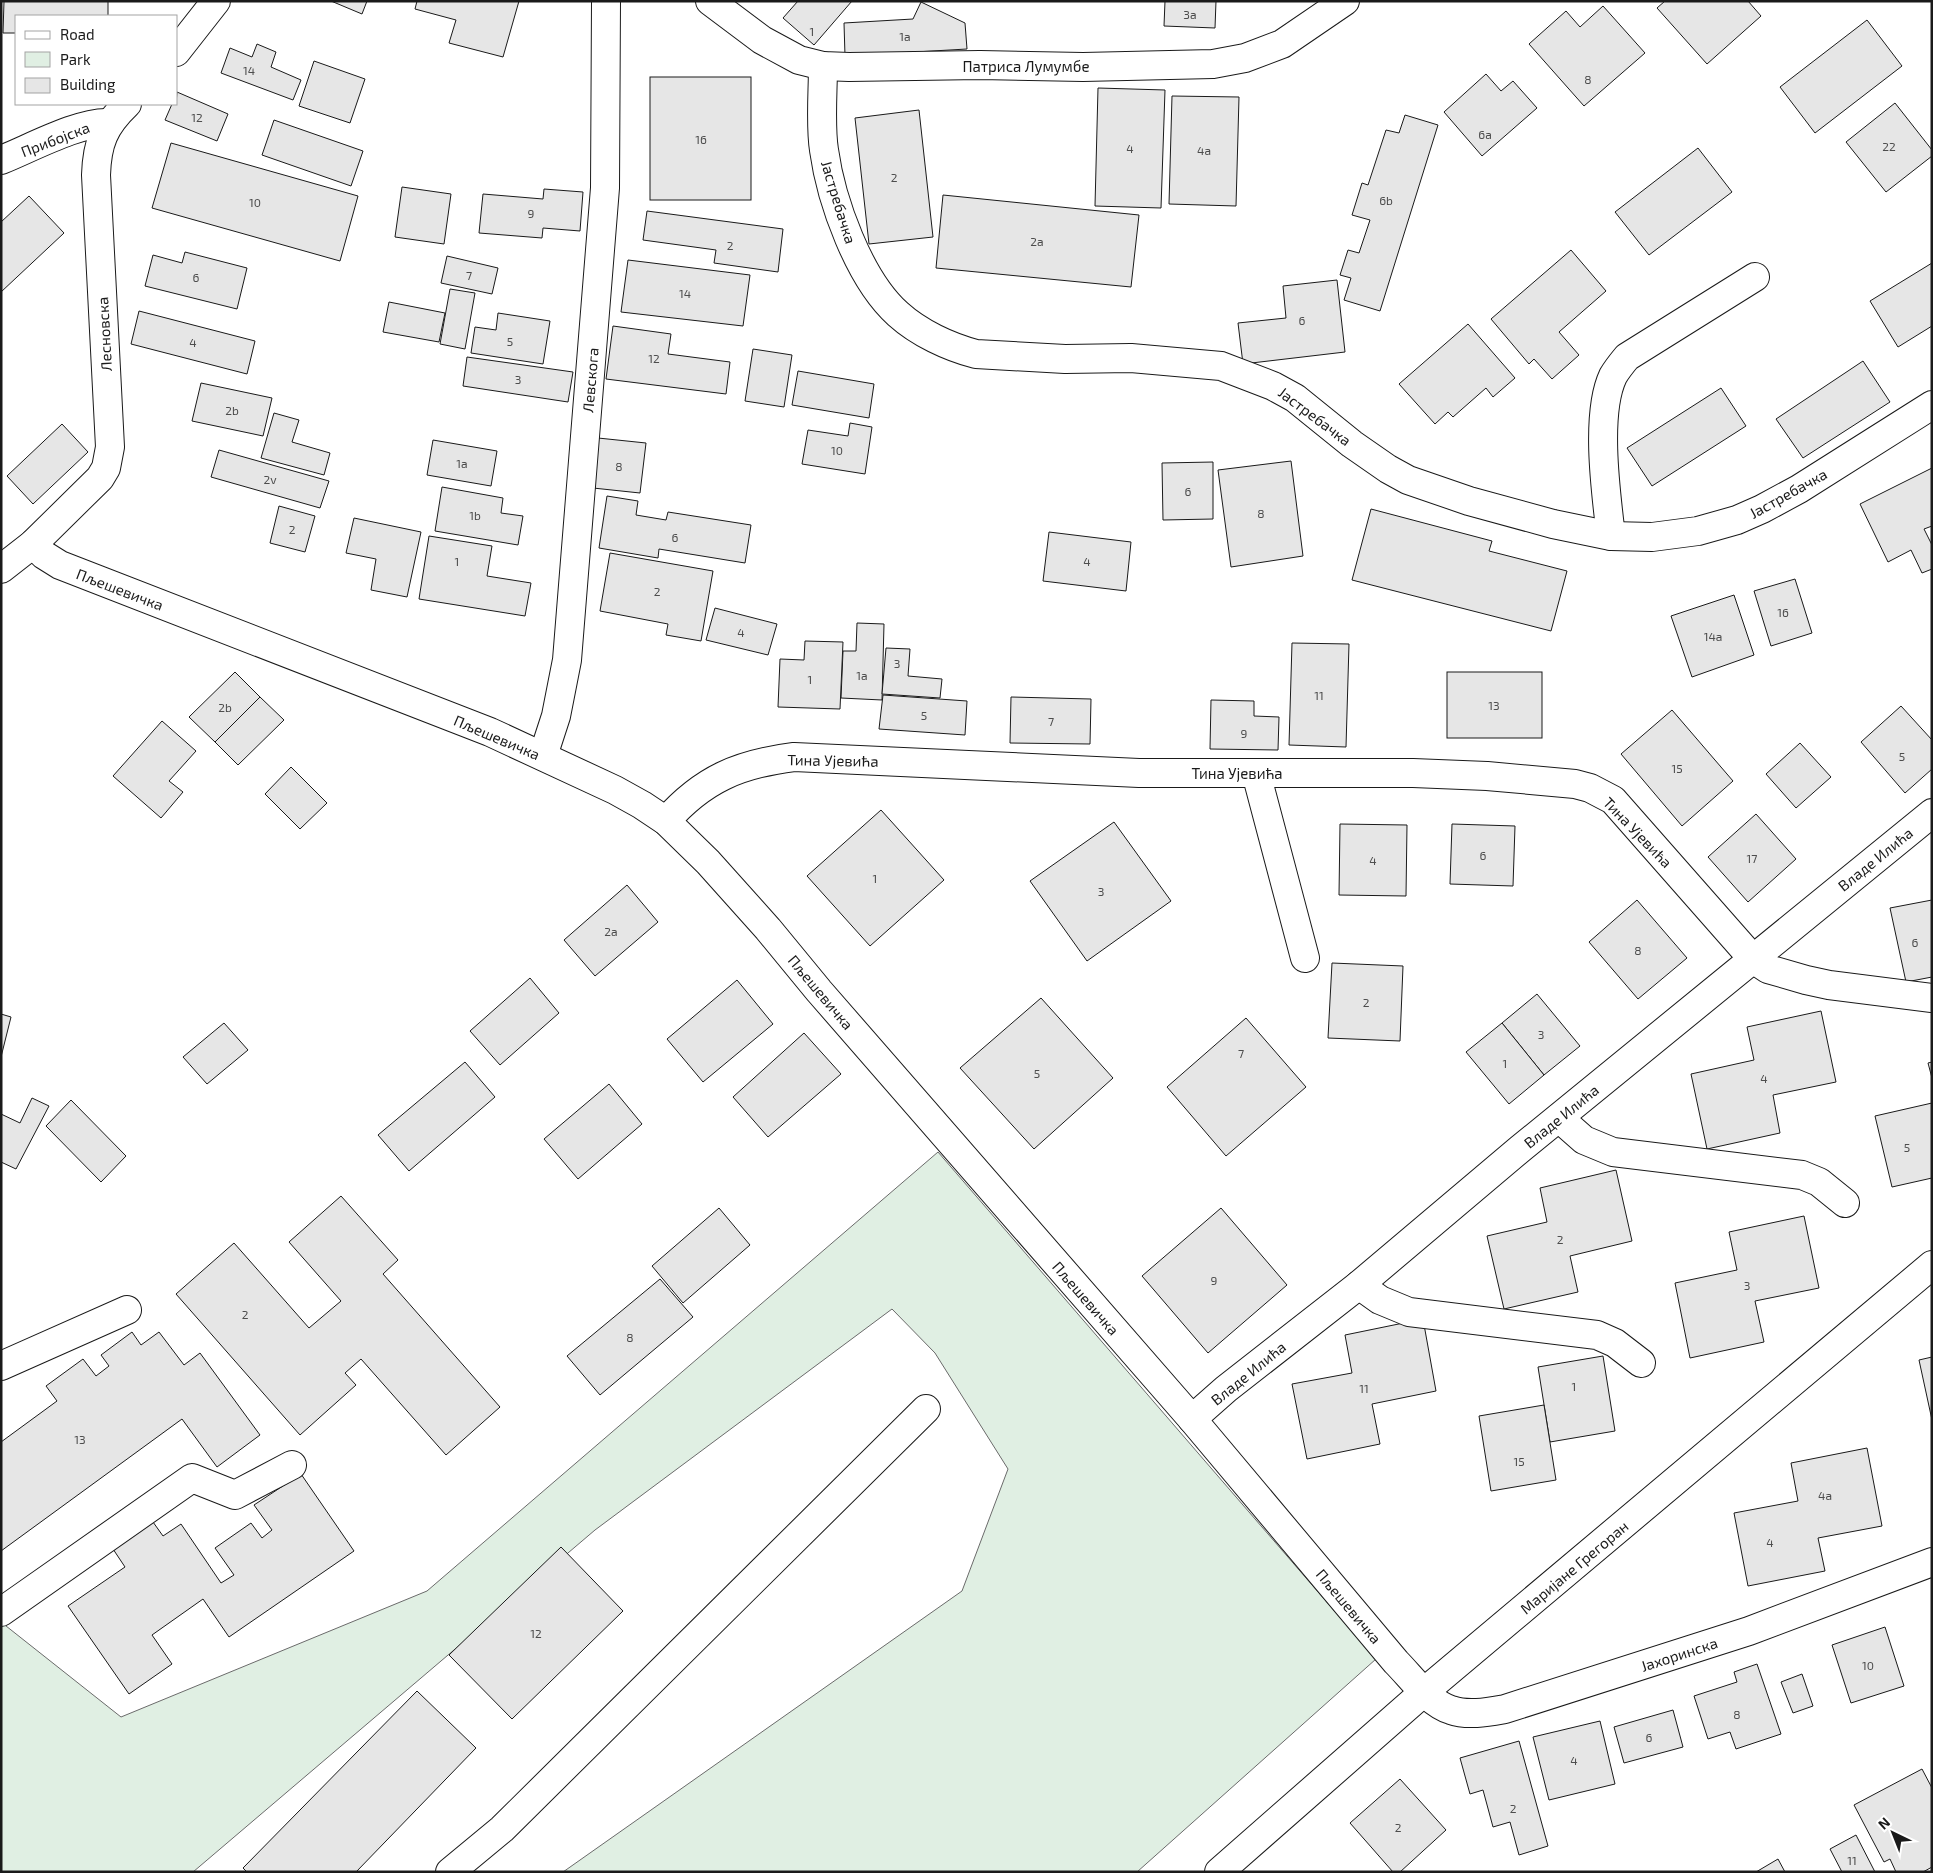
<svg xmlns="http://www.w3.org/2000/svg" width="1933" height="1873" viewBox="0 0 1933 1873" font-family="'Exo 2',sans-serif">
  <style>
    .green { fill: #e0efe3; stroke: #6a6a6a }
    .building { fill: #e6e6e6; stroke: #1a1a1a }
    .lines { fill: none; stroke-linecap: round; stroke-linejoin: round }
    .minor-casing { stroke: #1a1a1a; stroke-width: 30 }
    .minor { stroke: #fff; stroke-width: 28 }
    .labels { text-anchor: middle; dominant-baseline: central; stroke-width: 4; stroke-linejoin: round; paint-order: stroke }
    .number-label { font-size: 12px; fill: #4d4d4d }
    .street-label { font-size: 15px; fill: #1a1a1a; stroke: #fff }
  </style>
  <rect width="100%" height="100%" fill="#fff"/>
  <polygon class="green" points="938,1152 1376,1659 1137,1872 563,1872 962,1591 1008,1469 935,1353 892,1309 595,1530 193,1872 1,1872 1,1622 121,1717 427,1591"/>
  <g class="building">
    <polygon points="4,1 108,1 108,16 16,16 16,33 3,33"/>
    <polygon points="331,1 367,1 362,14"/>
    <polygon points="417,1 519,1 503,57 449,43 456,20 415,9"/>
    <polygon points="798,1 852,1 814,45 783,18"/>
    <polygon points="1165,1 1216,1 1215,28 1164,26"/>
    <polygon points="1665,1 1748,1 1761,16 1707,64 1657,8"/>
    <polygon points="921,2 965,23 967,49 845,56 844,23 913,19"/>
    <polygon points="1603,6 1645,53 1584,106 1529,44 1566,11 1580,27"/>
    <polygon points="1867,20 1902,66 1815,133 1780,87"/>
    <polygon points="257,44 276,52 271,67 301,80 293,100 221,73 230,48 252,57"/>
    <polygon points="314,61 365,79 350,123 299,106"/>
    <polygon points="1486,74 1501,91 1513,81 1537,108 1482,156 1444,112"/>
    <rect x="650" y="77" width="101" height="123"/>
    <polygon points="1098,88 1165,90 1161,208 1095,206"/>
    <polygon points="177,92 228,114 217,141 165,120 172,104 176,104"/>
    <polygon points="1172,96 1239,97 1236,206 1169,204"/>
    <polygon points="1895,103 1932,150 1932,156 1886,192 1846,142"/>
    <polygon points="919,110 933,237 869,244 855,118"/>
    <polygon points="1405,115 1438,125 1380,311 1344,300 1351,278 1340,275 1348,250 1359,253 1370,220 1352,215 1362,183 1368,185 1386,130 1399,133"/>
    <polygon points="274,120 363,151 351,186 262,155"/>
    <polygon points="171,143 358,196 340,261 152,208"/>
    <polygon points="1698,148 1732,192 1649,255 1615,212"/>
    <polygon points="402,187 451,194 444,244 395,237"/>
    <polygon points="544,189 583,192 580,231 543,228 542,238 479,233 483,194 543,199"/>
    <polygon points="943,195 1139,215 1131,287 936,268"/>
    <polygon points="29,196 64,233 1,292 1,222"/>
    <polygon points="647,211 783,229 778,272 714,263 716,250 643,240"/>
    <polygon points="1571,250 1606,291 1559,332 1579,355 1552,379 1534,359 1529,364 1491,319"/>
    <polygon points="185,252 247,268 237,309 145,286 153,255 182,263"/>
    <polygon points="447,256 498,268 492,294 441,283"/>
    <polygon points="628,260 750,275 743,326 621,312"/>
    <polygon points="1932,263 1932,326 1898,347 1870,301"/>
    <polygon points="1337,280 1345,352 1243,364 1238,323 1286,318 1283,286"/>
    <polygon points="450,289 475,293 465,349 440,344"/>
    <polygon points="389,302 445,313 439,342 383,332"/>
    <polygon points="139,311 255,341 247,374 131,344"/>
    <polygon points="498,313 550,321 543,364 471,353 475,327 496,330"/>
    <polygon points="1468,324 1515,378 1493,397 1486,388 1453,417 1448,412 1435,424 1399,384"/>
    <polygon points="613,326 671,334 668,354 730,362 726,394 606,379"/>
    <polygon points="753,349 792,355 784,407 745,401"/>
    <polygon points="467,357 573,372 568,402 463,386"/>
    <polygon points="1863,361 1890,402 1803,458 1776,419"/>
    <polygon points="798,371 874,384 869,418 792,405"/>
    <polygon points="201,383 272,398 263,436 192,421"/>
    <polygon points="1721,388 1746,426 1652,486 1627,448"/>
    <polygon points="274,413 299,420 292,442 330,453 324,475 261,458"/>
    <polygon points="850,423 872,427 865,474 802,464 808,430 848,436"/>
    <polygon points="62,424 88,452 33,504 7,476"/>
    <polygon points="598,438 646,443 640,493 593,488"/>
    <polygon points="433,440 497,451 491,486 427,475"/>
    <polygon points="219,450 329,481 320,508 211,477"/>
    <polygon points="1291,461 1303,556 1231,567 1218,470"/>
    <polygon points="1213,462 1213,519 1163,520 1162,463"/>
    <polygon points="1932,468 1932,526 1924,529 1932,545 1932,569 1922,573 1911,550 1888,562 1860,504"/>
    <polygon points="442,487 503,498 501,513 523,516 518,545 435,531"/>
    <polygon points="607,496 638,501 636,515 666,520 668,512 751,525 745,563 659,549 658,558 599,548"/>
    <polygon points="279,506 315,516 305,552 270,543"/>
    <polygon points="1371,509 1492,541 1489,551 1567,571 1551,631 1352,580"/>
    <polygon points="354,518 421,532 407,597 371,590 376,559 346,553"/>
    <polygon points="1049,532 1131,542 1126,591 1043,581"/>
    <polygon points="429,536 492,546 487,576 531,583 525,616 419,599"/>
    <polygon points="610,553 713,571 701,641 666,635 668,624 600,611"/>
    <polygon points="1795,579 1812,633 1771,646 1754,591"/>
    <polygon points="1734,595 1754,655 1692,677 1671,616"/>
    <polygon points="715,608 777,624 768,655 706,640"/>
    <polygon points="857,623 884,624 882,700 841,698 843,651 856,651"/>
    <polygon points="805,641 843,642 840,709 778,707 780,659 804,660"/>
    <polygon points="1292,643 1349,644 1346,747 1289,745"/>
    <polygon points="886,648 910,649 908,676 942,679 940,698 882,694"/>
    <polygon points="235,672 260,697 215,742 189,717"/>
    <rect x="1447" y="672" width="95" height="66"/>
    <polygon points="883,695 967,701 965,735 879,729"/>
    <polygon points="260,697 284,720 238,765 215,742"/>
    <polygon points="1011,697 1091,699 1090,744 1010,743"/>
    <polygon points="1211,700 1254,701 1254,716 1279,717 1278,750 1210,749"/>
    <polygon points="1901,706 1932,740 1932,769 1905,793 1861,742"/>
    <polygon points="1672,710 1733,781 1682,826 1621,754"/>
    <polygon points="162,721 196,751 169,781 183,792 161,818 113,776"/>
    <polygon points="1800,743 1831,777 1796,808 1766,774"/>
    <polygon points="291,767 327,803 300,829 265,794"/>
    <polygon points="881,810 944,880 870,946 807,876"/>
    <polygon points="1756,814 1796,859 1748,902 1708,857"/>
    <polygon points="1114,822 1171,901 1087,961 1030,881"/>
    <polygon points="1340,824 1407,825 1406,896 1339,895"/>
    <polygon points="1452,824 1515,826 1513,886 1450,884"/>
    <polygon points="627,885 658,922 595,976 564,940"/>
    <polygon points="1637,900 1687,958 1638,999 1589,942"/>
    <polygon points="1932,900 1932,977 1906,982 1890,908"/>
    <polygon points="1332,963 1403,966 1400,1041 1328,1038"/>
    <polygon points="530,978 559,1013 500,1065 470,1031"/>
    <polygon points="737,980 773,1024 703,1082 667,1039"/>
    <polygon points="1537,994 1580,1046 1544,1075 1502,1023"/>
    <polygon points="1041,998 1113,1078 1034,1149 960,1068"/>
    <polygon points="1821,1011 1836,1082 1773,1095 1780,1133 1707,1149 1691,1074 1754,1060 1747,1027"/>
    <polygon points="1,1014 11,1017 1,1057"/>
    <polygon points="1246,1018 1306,1087 1226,1156 1167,1087"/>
    <polygon points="224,1023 248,1050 207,1084 183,1057"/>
    <polygon points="1502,1023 1544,1075 1509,1104 1466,1052"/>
    <polygon points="804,1033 841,1074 768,1137 733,1097"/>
    <polygon points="465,1062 495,1097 409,1171 378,1135"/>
    <polygon points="1932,1062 1932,1078 1928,1063"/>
    <polygon points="609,1084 642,1124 578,1179 544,1139"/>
    <polygon points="32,1098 49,1106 16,1169 1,1162 1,1114 20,1123"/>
    <polygon points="71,1100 126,1156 101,1182 46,1126"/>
    <polygon points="1932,1103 1932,1178 1892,1187 1875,1116"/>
    <polygon points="1616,1170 1632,1241 1570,1256 1578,1292 1504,1309 1487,1236 1547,1222 1540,1188"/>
    <polygon points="341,1196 398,1260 383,1274 500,1407 446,1455 361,1359 345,1373 356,1385 300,1435 176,1294 234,1243 309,1328 341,1301 289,1242"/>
    <polygon points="719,1208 750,1245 683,1303 652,1266"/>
    <polygon points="1221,1208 1287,1285 1208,1353 1142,1276"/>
    <polygon points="1804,1216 1819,1288 1755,1301 1764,1342 1690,1358 1675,1283 1737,1270 1729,1232"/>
    <polygon points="660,1279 693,1317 600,1395 567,1356"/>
    <polygon points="1423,1319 1436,1391 1372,1404 1380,1444 1307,1459 1292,1384 1352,1373 1345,1335"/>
    <polygon points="132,1332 141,1345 159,1332 184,1365 200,1353 260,1435 217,1467 182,1419 1,1551 1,1442 57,1401 46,1386 83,1359 96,1376 109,1366 101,1355"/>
    <polygon points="1603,1356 1615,1431 1550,1442 1538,1367"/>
    <polygon points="1932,1357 1932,1420 1919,1360"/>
    <polygon points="1544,1405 1556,1480 1491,1491 1479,1416"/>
    <polygon points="1867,1448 1882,1526 1818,1538 1825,1571 1748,1586 1734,1513 1798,1501 1791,1463"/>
    <polygon points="301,1474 354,1551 229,1637 203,1599 152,1635 172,1664 129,1694 68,1606 125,1567 113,1549 153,1522 163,1536 181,1524 221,1583 234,1575 215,1548 251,1523 262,1538 272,1530 254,1505"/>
    <polygon points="561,1547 623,1611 512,1719 449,1655"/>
    <polygon points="1885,1627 1904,1686 1851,1703 1832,1645"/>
    <polygon points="1757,1664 1781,1734 1736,1749 1730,1732 1708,1739 1694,1696 1737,1682 1734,1672"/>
    <polygon points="1802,1674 1813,1706 1793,1713 1781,1682"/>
    <polygon points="417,1691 476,1748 356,1872 247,1872 243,1868"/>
    <polygon points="1673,1710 1683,1747 1624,1763 1614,1727"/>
    <polygon points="1600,1721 1615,1784 1549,1800 1533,1737"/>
    <polygon points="1519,1741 1548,1846 1519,1855 1510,1822 1493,1827 1483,1790 1470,1794 1460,1758"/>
    <polygon points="1922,1769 1932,1788 1932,1867 1923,1872 1896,1872 1890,1859 1884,1862 1854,1805"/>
    <polygon points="1400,1779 1446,1830 1400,1872 1393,1872 1350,1823"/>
    <polygon points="1856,1835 1875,1872 1842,1872 1830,1849"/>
    <polygon points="1778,1859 1785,1872 1756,1872"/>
  </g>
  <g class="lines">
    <defs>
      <g id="minor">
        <polyline points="710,1 762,40 799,60 823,66 849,67 980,65 1083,67 1213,64 1245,58 1282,44 1345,1"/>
        <polyline points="176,52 216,1"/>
        <path d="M823 66C823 91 820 125 824 150 831 201 859 279 898 314 919 333 949 347 976 354L1065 359 1131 358 1221 366 1273 386 1295 398 1352 444 1388 469 1408 480 1469 501 1553 524 1611 536 1652 537 1698 531 1737 520 1762 509 1799 489 1932 405"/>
        <path d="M1 160C29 149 80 121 109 123"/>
        <path d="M1611 536C1606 494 1595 414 1613 376 1617 369 1622 363 1627 357L1755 277"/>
        <path d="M33 544 44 555 60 565 490 732 615 790 642 805 666 821 708 862 768 929 819 991 1192 1419 1396 1662C1412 1678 1429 1703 1451 1710 1468 1716 1488 1712 1505 1709L1749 1631 1932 1562"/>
        <path d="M1 569 33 544 100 478 106 468 110 447 96 175C97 143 104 126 127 104"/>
        <polyline points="543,756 556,716 567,660 605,188 606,1"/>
        <polyline points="1256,773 1305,958"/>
        <path d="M666 821C703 779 739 764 794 757L1139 773H1413L1487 776 1575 784 1590 788 1613 800 1753 959 1768 969 1806 980 1829 985 1932 998"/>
        <polyline points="1559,1118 1584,1140 1613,1152 1802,1175 1819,1182 1845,1203"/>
        <polyline points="1359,1285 1380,1300 1409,1312 1597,1335 1615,1343 1641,1363"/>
        <polyline points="1,1366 127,1310"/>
        <polyline points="1192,1419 1226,1389 1359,1285 1520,1149 1932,813"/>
        <polyline points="1,1612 192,1478 235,1495 292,1465"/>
        <polyline points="450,1872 502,1829 926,1409"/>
        <polyline points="1219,1872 1424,1692 1932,1265"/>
      </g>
    </defs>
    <use href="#minor" class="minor-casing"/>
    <use href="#minor" class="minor"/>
  </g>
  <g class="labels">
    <g class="number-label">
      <text x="1190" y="14">3a</text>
      <text x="812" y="31">1</text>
      <text x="905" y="36">1a</text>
      <text x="249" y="70">14</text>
      <text x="1588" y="79">8</text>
      <text x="197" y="117">12</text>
      <text x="1485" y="134">6a</text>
      <text x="701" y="139">16</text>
      <text x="1889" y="146">22</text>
      <text x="1130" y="148">4</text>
      <text x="1204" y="150">4a</text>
      <text x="894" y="177">2</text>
      <text x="1386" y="200">6b</text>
      <text x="255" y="202">10</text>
      <text x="531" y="213">9</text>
      <text x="1037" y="241">2a</text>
      <text x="730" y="245">2</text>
      <text x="469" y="275">7</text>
      <text x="196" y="277">6</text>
      <text x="685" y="293">14</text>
      <text x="1302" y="320">6</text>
      <text x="510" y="341">5</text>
      <text x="193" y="342">4</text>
      <text x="654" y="358">12</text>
      <text x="518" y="379">3</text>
      <text x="232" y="410">2b</text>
      <text x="837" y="450">10</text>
      <text x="462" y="463">1a</text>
      <text x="619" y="466">8</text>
      <text x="270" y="479">2v</text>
      <text x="1188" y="491">6</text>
      <text x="1261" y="513">8</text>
      <text x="475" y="515">1b</text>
      <text x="292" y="529">2</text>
      <text x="675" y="537">6</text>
      <text x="457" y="561">1</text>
      <text x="1087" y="561">4</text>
      <text x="657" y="591">2</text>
      <text x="1783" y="612">16</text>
      <text x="741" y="632">4</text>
      <text x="1713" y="636">14a</text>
      <text x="897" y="663">3</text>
      <text x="862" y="675">1a</text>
      <text x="810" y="679">1</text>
      <text x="1319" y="695">11</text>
      <text x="1494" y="705">13</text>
      <text x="225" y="707">2b</text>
      <text x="924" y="715">5</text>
      <text x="1051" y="721">7</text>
      <text x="1244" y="733">9</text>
      <text x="1902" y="756">5</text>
      <text x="1677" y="768">15</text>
      <text x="1483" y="855">6</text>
      <text x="1752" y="858">17</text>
      <text x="1373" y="860">4</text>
      <text x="875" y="878">1</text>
      <text x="1101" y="891">3</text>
      <text x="611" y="931">2a</text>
      <text x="1915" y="942">6</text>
      <text x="1638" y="950">8</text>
      <text x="1366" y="1002">2</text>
      <text x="1541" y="1034">3</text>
      <text x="1241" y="1053">7</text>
      <text x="1505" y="1063">1</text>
      <text x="1037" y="1073">5</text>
      <text x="1764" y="1078">4</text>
      <text x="1907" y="1147">5</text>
      <text x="1560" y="1239">2</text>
      <text x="1214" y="1280">9</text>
      <text x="1747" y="1285">3</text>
      <text x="245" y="1314">2</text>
      <text x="630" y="1337">8</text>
      <text x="1574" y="1386">1</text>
      <text x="1364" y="1388">11</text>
      <text x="80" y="1439">13</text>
      <text x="1519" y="1461">15</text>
      <text x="1825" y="1495">4a</text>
      <text x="1770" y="1542">4</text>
      <text x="536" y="1633">12</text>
      <text x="1868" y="1665">10</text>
      <text x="1737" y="1714">8</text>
      <text x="1649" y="1737">6</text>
      <text x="1574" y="1760">4</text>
      <text x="1513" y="1808">2</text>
      <text x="1398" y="1827">2</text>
      <text x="1852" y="1860">11</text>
    </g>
    <g class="street-label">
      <text x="1026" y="66">Патриса Лумумбе</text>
      <text transform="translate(55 139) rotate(-21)">Прибојска</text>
      <text transform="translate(839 202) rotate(73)">Јастребачка</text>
      <text transform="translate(104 334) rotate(-93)">Лесновска</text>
      <text transform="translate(590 380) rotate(-85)">Левскога</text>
      <text transform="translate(1315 416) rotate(37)">Јастребачка</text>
      <text transform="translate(1788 493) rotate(-29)">Јастребачка</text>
      <text transform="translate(120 589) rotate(21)">Пљешевичка</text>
      <text transform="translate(497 737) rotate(23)">Пљешевичка</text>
      <text transform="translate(833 760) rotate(1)">Тина Ујевића</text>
      <text x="1237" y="773">Тина Ујевића</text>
      <text transform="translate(1638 832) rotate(46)">Тина Ујевића</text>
      <text transform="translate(1875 859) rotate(-39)">Владе Илића</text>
      <text transform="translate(821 992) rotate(50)">Пљешевичка</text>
      <text transform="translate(1561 1116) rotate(-39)">Владе Илића</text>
      <text transform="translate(1086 1298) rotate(49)">Пљешевичка</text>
      <text transform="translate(1248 1373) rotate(-39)">Владе Илића</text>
      <text transform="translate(1574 1567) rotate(-40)">Маријане Грегоран</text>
      <text transform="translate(1349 1606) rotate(50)">Пљешевичка</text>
      <text transform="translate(1679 1654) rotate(-18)">Јахоринска</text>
    </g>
  </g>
  <rect width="1933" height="1873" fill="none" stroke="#1a1a1a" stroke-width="5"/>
  <rect x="15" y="15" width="162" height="90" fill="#ffffff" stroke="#a3a3a3"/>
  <rect x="25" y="31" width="25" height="8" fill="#ffffff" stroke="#a3a3a3"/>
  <text x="60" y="40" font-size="15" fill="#1a1a1a">Road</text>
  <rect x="25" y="52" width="25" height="15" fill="#e0efe3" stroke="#a3a3a3"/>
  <text x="60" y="65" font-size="15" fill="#1a1a1a">Park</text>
  <rect x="25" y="78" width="25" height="15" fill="#e6e6e6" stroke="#a3a3a3"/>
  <text x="60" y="90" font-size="15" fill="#1a1a1a">Building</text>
  <g transform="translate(1893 1833) rotate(317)" stroke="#ffffff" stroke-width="4" paint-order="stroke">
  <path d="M0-4L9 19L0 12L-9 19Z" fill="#1a1a1a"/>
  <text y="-8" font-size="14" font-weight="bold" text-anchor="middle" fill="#1a1a1a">N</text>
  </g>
</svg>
